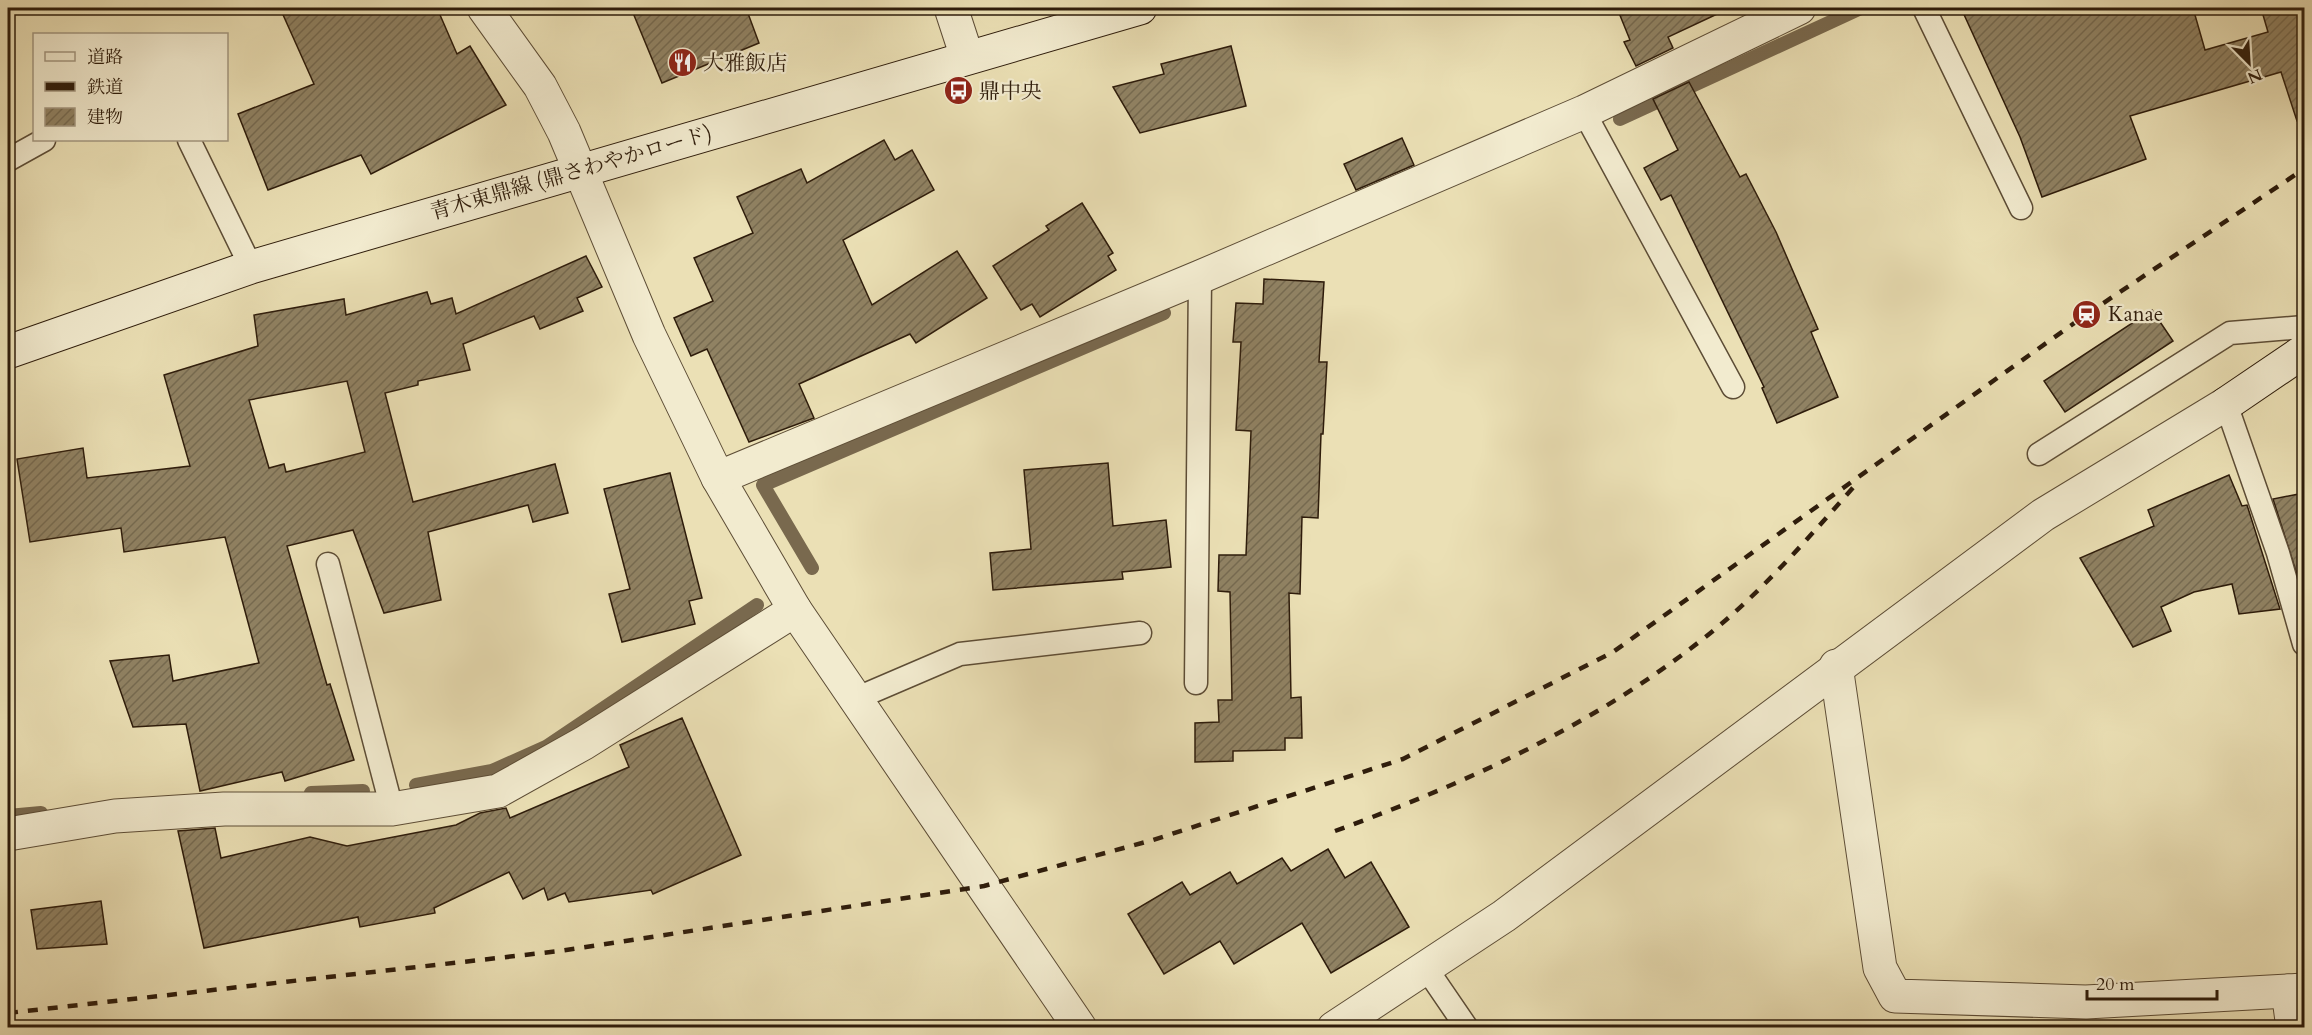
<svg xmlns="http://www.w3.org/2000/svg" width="2312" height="1035" viewBox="0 0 2312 1035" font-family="Cardo,'Noto Serif JP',serif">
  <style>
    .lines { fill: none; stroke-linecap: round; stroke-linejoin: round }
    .stream { stroke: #79694e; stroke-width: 14 }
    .building { fill: url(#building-hatch); stroke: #2e1c0b; stroke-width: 1.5; fill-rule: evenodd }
    .lane-casing { stroke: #5d4d36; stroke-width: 25 }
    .street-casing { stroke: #5d4d36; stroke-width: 35 }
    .secondary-casing { stroke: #2e1c0b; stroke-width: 35 }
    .lane { stroke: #f2ebcf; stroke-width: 22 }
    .street { stroke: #f2ebcf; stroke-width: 33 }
    .secondary { stroke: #f2ebcf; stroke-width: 33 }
    .rail { stroke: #2e1c0b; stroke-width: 4.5; stroke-dasharray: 10 10; stroke-linecap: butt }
    .labels { text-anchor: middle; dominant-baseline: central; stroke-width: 4.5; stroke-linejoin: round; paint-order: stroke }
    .poi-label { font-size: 21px; fill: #2e1c0b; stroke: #f2ebcf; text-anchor: start }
    .street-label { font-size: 21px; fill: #2e1c0b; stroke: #f2ebcf }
  </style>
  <defs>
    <pattern id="building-hatch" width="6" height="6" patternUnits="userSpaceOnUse" patternTransform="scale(1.5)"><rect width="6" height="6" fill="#908263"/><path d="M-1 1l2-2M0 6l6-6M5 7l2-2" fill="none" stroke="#766a50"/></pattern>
  </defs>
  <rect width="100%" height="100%" fill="#ebe0b5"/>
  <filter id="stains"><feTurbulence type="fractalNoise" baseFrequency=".00333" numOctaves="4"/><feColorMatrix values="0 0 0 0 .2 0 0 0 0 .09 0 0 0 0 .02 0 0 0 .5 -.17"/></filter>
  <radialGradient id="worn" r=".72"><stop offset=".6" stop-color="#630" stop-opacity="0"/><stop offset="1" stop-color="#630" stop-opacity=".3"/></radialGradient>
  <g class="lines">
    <g class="stream">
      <polyline points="1620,119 1861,8"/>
      <polyline points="812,568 763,485 1164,313"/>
      <polyline points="416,785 492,771 546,747 757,605"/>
      <polyline points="311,793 363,791"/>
      <polyline points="8,816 41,813"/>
    </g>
  </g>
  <g class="building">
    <polygon points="280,8 437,8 457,54 470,46 506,105 371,174 361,155 268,190 238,114 314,84"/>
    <polygon points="631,8 746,8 759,43 662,83"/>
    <polygon points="1617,8 1730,8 1668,37 1673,48 1636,66 1624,42 1630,40"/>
    <polygon points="1961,8 2193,8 2205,50 2268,32 2261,8 2304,8 2304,120 2297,121 2281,72 2130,116 2146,159 2042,197 2020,137"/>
    <polygon points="1231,46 1246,106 1140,133 1113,87 1164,74 1161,64"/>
    <polygon points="1689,82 1740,177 1746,174 1776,232 1818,329 1811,332 1838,397 1777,423 1762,388 1764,387 1671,195 1661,200 1644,168 1678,150 1653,99"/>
    <polygon points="1402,138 1414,165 1356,190 1344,164"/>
    <polygon points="884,140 895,160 912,150 934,190 843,240 872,305 957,251 987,298 916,343 910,334 799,384 814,418 749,442 707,349 691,356 674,318 713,301 694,258 753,233 737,197 801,169 807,183"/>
    <polygon points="1082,203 1113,253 1108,256 1116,270 1040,317 1032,304 1021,310 993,266 1049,230 1046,226"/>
    <path d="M586 256 602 287 577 298 583 311 540 329 534 316 463 344 470 370 418 381V385L385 393 413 502 555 464 568 513 533 522 528 505 428 532 441 600 384 613 353 530 287 546 327 685 330 684 354 760 285 781 282 772 200 791 186 724 133 727 110 661 169 655 173 681 259 663 225 537 124 552 121 528 30 542 17 459 83 448 87 478 190 466 164 375 258 346 254 315 344 299 346 315 427 292 431 304 452 298 456 314ZM347 381 365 452 286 472 284 464 269 468 249 400Z"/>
    <polygon points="1264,279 1324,282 1319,362 1327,362 1323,434 1321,434 1318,518 1302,517 1300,594 1289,593 1291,698 1301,697 1302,738 1285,738 1285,750 1233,751 1233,761 1195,762 1195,723 1219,722 1218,700 1232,700 1230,592 1218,591 1219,555 1246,555 1251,431 1236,430 1241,342 1233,342 1236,303 1263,304"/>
    <polygon points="2152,310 2173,341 2065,412 2044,381"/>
    <polygon points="1108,463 1113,526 1166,520 1171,567 1122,572 1123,579 993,590 990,553 1031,549 1024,470"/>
    <polygon points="670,473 702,598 689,601 695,624 622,642 609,594 630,589 604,489"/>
    <polygon points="2229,475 2242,506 2247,505 2280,609 2239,614 2232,584 2194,592 2161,607 2171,631 2133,647 2080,558 2154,526 2148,510"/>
    <polygon points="2304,493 2304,597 2273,499"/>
    <polygon points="682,718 741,855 653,894 651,890 569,902 565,893 548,900 544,888 523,899 509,872 434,908 435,913 360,927 358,917 204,948 178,831 215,828 221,858 310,837 347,846 456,825 480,813 506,808 510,818 629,767 620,745"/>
    <polygon points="1328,849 1345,878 1371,862 1409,927 1331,973 1302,923 1234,964 1220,941 1164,974 1128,914 1182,882 1190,895 1230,872 1237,884 1282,858 1291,871"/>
    <polygon points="101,901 107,944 37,949 31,910"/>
  </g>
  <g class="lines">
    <defs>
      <g id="lane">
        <polyline points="1924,8 2021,208"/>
        <polyline points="1584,112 1733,387"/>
        <polyline points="189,140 251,267"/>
        <polyline points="8,160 44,140"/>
        <polyline points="2226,404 2278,553 2304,644"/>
        <polyline points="2039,454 2230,333 2304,327"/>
        <polyline points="328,564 392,809"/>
        <polyline points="1196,683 1200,277"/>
        <polyline points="855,699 960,654 1140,633"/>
        <polyline points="1426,968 1467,1028"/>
      </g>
      <g id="street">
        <polyline points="484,8 540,86 564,132 649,335 718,478 795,610 1080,1028"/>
        <polyline points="951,8 967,57"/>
        <polyline points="718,478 1200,277 1584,112 1799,8"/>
        <polyline points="1836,666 1880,968 1895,996 2086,1002 2288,991"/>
        <polyline points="8,834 115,816 224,809 392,809 498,791 584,743 795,610"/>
        <polyline points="1334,1028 1504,916 2043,515 2226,404"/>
        <polyline points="2293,1028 2288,991 2304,990"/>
      </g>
      <g id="secondary">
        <polyline points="8,352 251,267 1140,8"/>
        <polyline points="2226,404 2304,351"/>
      </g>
    </defs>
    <use href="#lane" class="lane-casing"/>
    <use href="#street" class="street-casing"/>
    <use href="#secondary" class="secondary-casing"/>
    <use href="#lane" class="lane"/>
    <use href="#street" class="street"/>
    <use href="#secondary" class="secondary"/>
    <g class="rail">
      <path d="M1335 831C1464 784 1590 727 1699 642 1759 596 1809 537 1859 481"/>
      <polyline points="8,1013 560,951 984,886 1153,840 1403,759 1613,652 2087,314 2304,169"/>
    </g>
  </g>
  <defs>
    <symbol id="restaurant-disc" viewBox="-11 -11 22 22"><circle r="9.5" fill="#8f2418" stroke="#f2ebcf"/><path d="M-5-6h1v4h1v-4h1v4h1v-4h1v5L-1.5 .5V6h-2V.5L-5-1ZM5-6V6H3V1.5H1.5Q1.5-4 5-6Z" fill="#fff"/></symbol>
    <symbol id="bus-disc" viewBox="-11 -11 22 22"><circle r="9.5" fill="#8f2418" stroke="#f2ebcf"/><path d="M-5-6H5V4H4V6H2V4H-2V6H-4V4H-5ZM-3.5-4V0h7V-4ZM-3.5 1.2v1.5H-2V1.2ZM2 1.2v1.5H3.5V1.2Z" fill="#fff"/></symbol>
    <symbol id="station-disc" viewBox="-11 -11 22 22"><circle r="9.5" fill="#8f2418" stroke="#f2ebcf"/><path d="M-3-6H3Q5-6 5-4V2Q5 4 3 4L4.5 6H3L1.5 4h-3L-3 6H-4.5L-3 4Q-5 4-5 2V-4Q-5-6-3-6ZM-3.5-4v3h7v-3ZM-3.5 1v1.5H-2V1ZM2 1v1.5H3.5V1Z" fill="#fff"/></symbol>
  </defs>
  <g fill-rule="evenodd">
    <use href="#restaurant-disc" x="666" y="46" width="33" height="33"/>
    <use href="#bus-disc" x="942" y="74" width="33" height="33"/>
    <use href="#station-disc" x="2070" y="298" width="33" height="33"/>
  </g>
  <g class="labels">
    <g class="poi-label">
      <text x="703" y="63">大雅飯店</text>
      <text x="979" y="91">鼎中央</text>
      <text x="2108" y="314">Kanae</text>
    </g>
    <g class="street-label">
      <text transform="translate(571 173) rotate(-16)">青木東鼎線 (鼎さわやかロード)</text>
    </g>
  </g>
  <rect width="2312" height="1035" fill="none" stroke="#ebe0b5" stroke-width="30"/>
  <rect x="9" y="9" width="2294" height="1017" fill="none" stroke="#2e1c0b" stroke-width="3"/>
  <rect x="15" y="15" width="2282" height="1005" fill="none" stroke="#2e1c0b" stroke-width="1.5"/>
  <rect x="33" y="33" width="195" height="108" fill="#f2ebcf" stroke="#a49881" stroke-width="1.5"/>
  <rect x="45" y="52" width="30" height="9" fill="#f2ebcf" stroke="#a49881" stroke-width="1.5"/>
  <text x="87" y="63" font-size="18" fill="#2e1c0b">道路</text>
  <rect x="45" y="82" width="30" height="9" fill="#2e1c0b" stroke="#a49881" stroke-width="1.5"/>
  <text x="87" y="93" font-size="18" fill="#2e1c0b">鉄道</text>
  <rect x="45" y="108" width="30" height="18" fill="url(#building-hatch)" stroke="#a49881" stroke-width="1.5"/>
  <text x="87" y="123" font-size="18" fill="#2e1c0b">建物</text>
  <g transform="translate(2249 63) rotate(156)" stroke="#f2ebcf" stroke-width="4.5" paint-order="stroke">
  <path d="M0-4.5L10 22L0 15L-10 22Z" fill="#2e1c0b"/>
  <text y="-9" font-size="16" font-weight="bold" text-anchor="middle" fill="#2e1c0b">N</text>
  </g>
  <path d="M2087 990v9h130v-9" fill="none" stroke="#2e1c0b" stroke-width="3"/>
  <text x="2096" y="990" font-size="18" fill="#2e1c0b" stroke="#f2ebcf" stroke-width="4.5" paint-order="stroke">20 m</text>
  <rect width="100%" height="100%" filter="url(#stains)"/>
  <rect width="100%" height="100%" fill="url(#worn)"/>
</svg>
